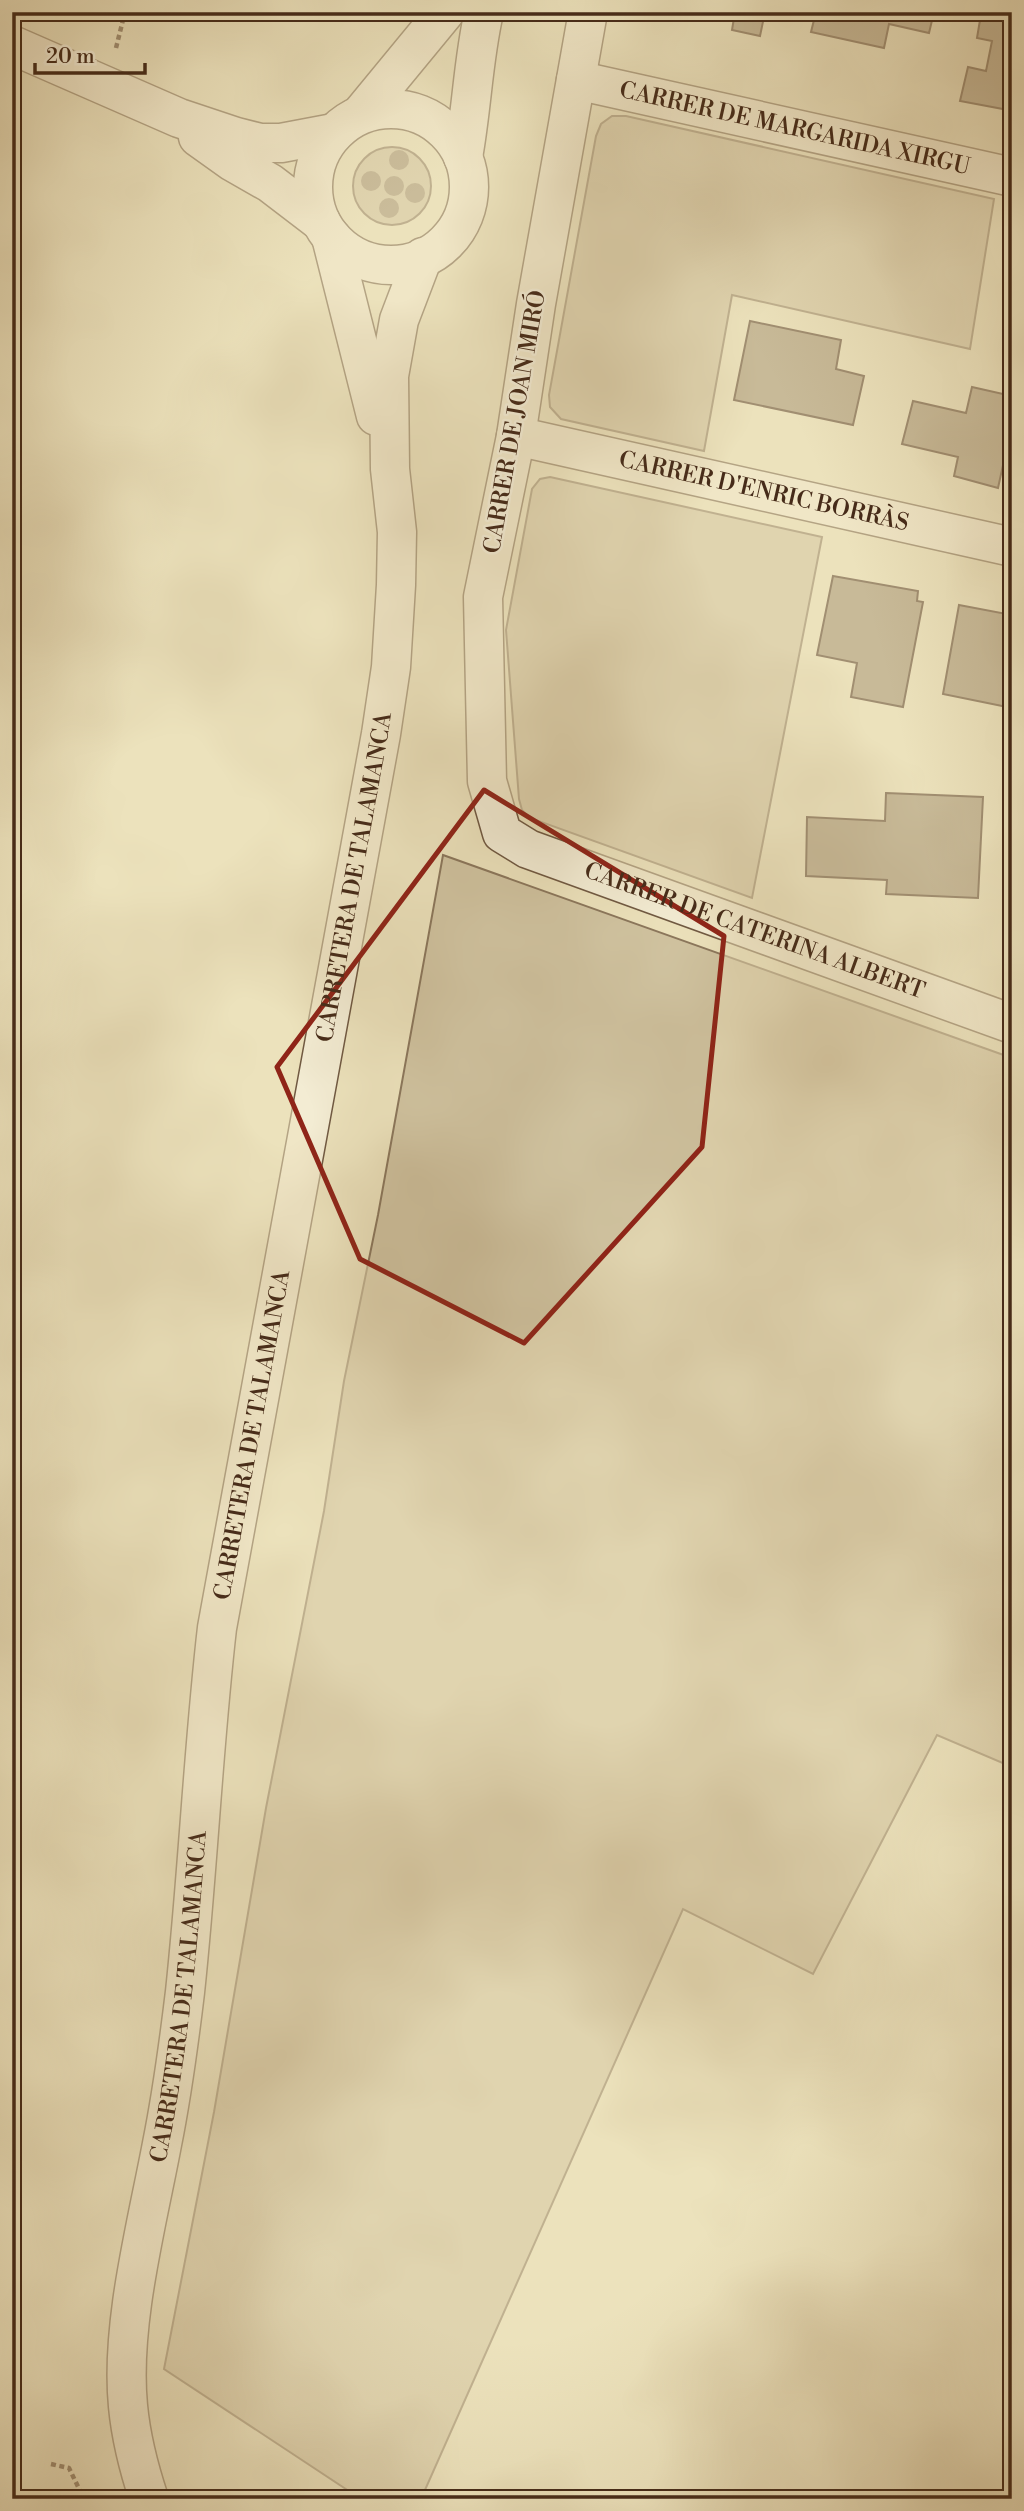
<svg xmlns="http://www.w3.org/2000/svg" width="1024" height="2511" viewBox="0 0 1024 2511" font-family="'Libre Bodoni',serif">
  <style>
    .green { fill: #d0c3a0; stroke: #8b775c; stroke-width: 2 }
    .building { fill: #9c8a6e; stroke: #462b19; stroke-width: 2 }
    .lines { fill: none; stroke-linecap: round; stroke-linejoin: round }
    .minor-casing { stroke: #705942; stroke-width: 41 }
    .path { stroke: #462b19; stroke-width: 4.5; stroke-dasharray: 5 3.5; stroke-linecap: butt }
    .minor { stroke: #f3ecd3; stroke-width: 38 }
    .tree { fill: #a08e71 }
    .marked { fill: none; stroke: #8f2418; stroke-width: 5; stroke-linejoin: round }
    .labels { text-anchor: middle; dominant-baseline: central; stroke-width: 5; stroke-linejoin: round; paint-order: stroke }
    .street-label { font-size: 23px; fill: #462b19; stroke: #f3ecd3 }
  </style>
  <rect width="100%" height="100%" fill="#ece2bc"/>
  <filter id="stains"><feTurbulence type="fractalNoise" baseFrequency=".00286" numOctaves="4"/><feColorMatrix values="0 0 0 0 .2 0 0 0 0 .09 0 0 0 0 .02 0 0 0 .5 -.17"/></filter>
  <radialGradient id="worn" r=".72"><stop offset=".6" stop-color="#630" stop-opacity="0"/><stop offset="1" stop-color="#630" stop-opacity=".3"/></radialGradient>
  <g class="green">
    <polygon points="612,116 626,116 994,199 970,349 732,295 704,451 561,419 550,407 549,395 596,136 601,124"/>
    <circle cx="392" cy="186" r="39"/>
    <polygon points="550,477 822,537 752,898 530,818 522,810 519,799 506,630 532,489 540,479"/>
    <polygon points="443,855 1012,1058 1012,1767 937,1735 813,1974 683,1909 421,2499 361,2499 164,2369 214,2112 266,1808 324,1511 344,1381 378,1215"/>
  </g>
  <g class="building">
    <polygon points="735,12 765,12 760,36 732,30"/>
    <polygon points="816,12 934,12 929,33 889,24 884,48 811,32"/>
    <polygon points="990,12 1012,12 1012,66 1003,109 960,101 968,67 986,71 992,41 977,38 981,14 989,15"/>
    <polygon points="1012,248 1012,281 1005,280"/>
    <polygon points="750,321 841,340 836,369 864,376 853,425 734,400"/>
    <polygon points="972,387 1012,396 1012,424 998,488 954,476 958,457 902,444 913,401 966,413"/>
    <polygon points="833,576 918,591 917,601 923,602 903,707 851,697 857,663 817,655"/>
    <polygon points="959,605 1012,615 1012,708 943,694"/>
    <polygon points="886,793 983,797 978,898 886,894 887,880 806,876 807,817 885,821"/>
  </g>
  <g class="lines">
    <defs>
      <g id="minor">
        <path id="s1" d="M588 12 536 304 516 436 483 597 487 781 502 833 528 849 1012 1024"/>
        <polyline points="12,45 179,118 236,137 260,143 281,143 334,133"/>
        <path id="s2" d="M576 80 1012 177"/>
        <circle cx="391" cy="187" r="78"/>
        <polyline points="361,114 445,12"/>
        <polyline points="198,137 233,162 270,183 321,222"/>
        <path d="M463 157C472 108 473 60 484 12"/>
        <polyline points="331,237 376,416"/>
        <path id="s3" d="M516 436 1012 547"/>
        <path id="s4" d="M149 2499C139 2469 131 2438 128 2406 120 2325 147 2224 162 2144 172 2094 179 2042 185 1992 198 1871 203 1749 217 1628L381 734 391 667 396 585 397 532 390 469 389 376 399 320 423 257"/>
      </g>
    </defs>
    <use href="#minor" class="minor-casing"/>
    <g class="path">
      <polyline points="116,48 125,12"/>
      <polyline points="51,2464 69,2468 84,2499"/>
    </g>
    <use href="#minor" class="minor"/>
  </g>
  <g class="tree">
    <circle cx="399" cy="160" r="10"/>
    <circle cx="371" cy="181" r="10"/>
    <circle cx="394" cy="186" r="10"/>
    <circle cx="415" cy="193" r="10"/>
    <circle cx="389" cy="208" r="10"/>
  </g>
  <path d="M0 0H1024V2511H0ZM484 790 724 936 702 1147 524 1343 360 1259 277 1067Z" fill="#ece2bc" fill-opacity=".55" fill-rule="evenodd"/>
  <path class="marked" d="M484 790 724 936 702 1147 524 1343 360 1259 277 1067Z"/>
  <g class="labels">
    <g class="street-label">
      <text stroke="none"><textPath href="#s2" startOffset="224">CARRER DE MARGARIDA XIRGU</textPath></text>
      <text transform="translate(515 422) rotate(-80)">CARRER DE JOAN MIRÓ</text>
      <text stroke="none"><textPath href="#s3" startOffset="254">CARRER D'ENRIC BORRÀS</textPath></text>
      <text stroke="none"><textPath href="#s4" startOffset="1643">CARRETERA DE TALAMANCA</textPath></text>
      <text stroke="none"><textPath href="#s1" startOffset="1104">CARRER DE CATERINA ALBERT</textPath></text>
      <text stroke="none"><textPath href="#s4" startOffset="1076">CARRETERA DE TALAMANCA</textPath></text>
      <text stroke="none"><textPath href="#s4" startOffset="509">CARRETERA DE TALAMANCA</textPath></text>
    </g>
  </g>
  <rect width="1024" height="2511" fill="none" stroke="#ece2bc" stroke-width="42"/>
  <rect x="14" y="14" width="996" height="2483" fill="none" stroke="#462b19" stroke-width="3.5"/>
  <rect x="21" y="21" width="982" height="2469" fill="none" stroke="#462b19" stroke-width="2"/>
  <path d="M35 63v10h110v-10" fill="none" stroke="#462b19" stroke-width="3.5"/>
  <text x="46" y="63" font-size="21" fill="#462b19" stroke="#f3ecd3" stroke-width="5" paint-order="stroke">20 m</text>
  <rect width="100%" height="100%" filter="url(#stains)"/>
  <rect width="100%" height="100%" fill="url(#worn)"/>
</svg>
